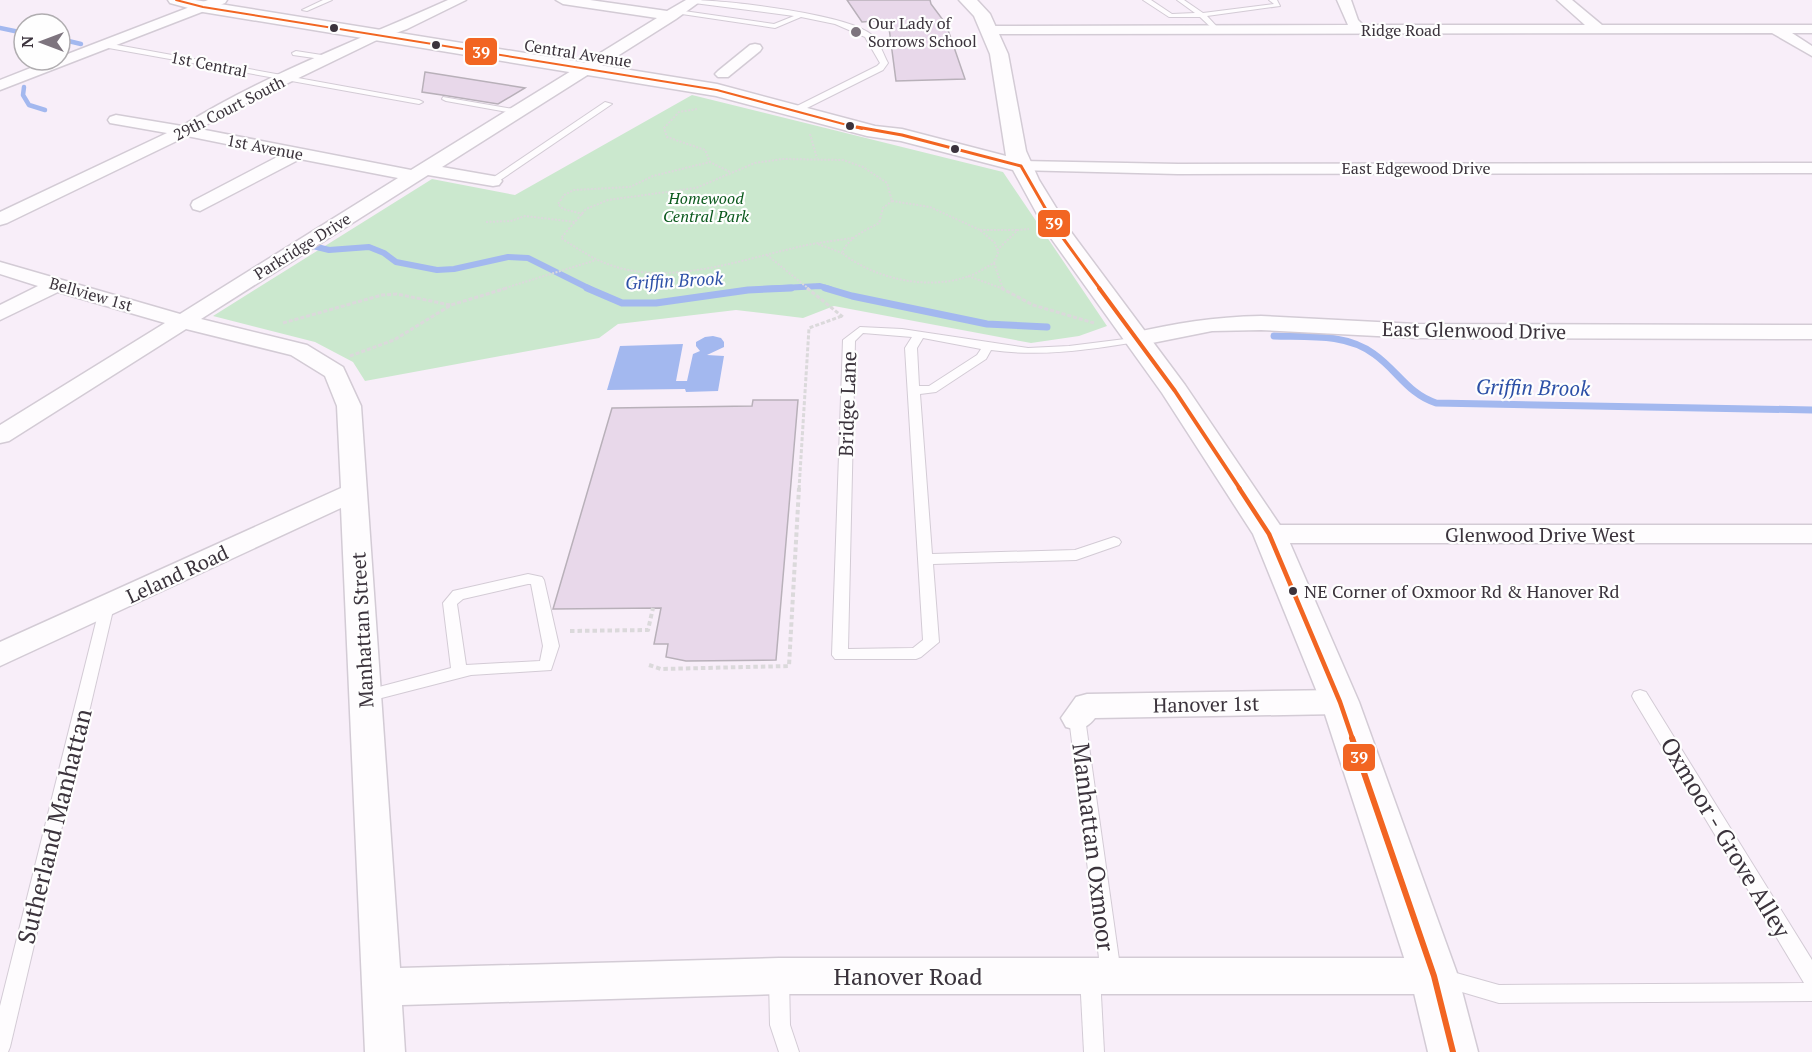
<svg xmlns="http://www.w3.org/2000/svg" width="1812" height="1052" viewBox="0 0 1812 1052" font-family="'PT Serif',serif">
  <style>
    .green { fill: #cbe8ce }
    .water { fill: #a3b8ef }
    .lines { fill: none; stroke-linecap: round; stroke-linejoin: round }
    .stream-far2 { stroke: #a3b8ef; stroke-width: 4.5 }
    .stream-far1 { stroke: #a3b8ef; stroke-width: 6 }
    .stream { stroke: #a3b8ef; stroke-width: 7 }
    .building { fill: #e8d8ea; stroke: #b8b0b9; stroke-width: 1.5 }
    .service-casing { stroke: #d3cbd5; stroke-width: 2 }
    .minor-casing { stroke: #d3cbd5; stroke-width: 3 }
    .secondary-casing { stroke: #d3cbd5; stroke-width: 3 }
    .path-far2 { stroke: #dbd9db; stroke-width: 2; stroke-dasharray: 2 1.5; stroke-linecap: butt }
    .path-far1 { stroke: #dbd9db; stroke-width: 3; stroke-dasharray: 4 2; stroke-linecap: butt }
    .path { stroke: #dbd9db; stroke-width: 4; stroke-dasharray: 4.5 3; stroke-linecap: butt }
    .service { fill: #fefcfe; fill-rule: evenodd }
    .minor { fill: #fefcfe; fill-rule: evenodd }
    .secondary { fill: #fefcfe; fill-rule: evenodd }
    .bus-1-far4-casing { stroke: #fefefe; stroke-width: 4.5 }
    .bus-1-far3-casing { stroke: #fefefe; stroke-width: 6 }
    .bus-1-far2-casing { stroke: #fefefe; stroke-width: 8 }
    .bus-1-far1-casing { stroke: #fefefe; stroke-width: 9 }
    .bus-1-casing { stroke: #fefefe; stroke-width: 10 }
    .bus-1-far4 { stroke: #f26522; stroke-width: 2 }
    .bus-1-far3 { stroke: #f26522; stroke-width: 3 }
    .bus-1-far2 { stroke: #f26522; stroke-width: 4 }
    .bus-1-far1 { stroke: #f26522; stroke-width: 4.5 }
    .bus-1 { stroke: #f26522; stroke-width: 6 }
    .bus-dot { fill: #3b333c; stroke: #fefefe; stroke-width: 2 }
    .poi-dot { fill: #7d747e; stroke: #fefefe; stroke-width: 2 }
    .labels { text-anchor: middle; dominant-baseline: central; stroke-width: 4.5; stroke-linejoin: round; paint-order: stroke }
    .far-poi-label { font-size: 16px; fill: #3b333c; stroke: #fefefe; text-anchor: start }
    .far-street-label { font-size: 16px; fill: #3b333c; stroke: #fefefe }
    .far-park-label { font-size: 16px; font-style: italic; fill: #0b591d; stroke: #fefefe }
    .far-water-label { font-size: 18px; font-style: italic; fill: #2d50a7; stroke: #fefefe }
    .bus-label { font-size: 18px; fill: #3b333c; stroke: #fefefe; text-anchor: start }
    .street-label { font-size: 20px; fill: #3b333c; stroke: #fefefe }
    .water-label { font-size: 21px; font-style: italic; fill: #2d50a7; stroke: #fefefe }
    .near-street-label { font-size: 24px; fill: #3b333c; stroke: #fefefe }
    .line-badge { stroke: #fefefe; stroke-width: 2 }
    .badge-label { font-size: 16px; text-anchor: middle; font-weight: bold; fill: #fff }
  </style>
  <rect width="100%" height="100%" fill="#f8eef9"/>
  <polygon class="green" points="692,95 1003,172 1107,326 1079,336 1031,343 834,306 803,318 736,310 618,324 599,338 365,381 353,362 315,342 213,316 432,179 515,195"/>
  <polygon class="water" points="713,336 721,338 724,342 724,347 707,355 724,356 718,391 686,392 685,389 607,390 620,346 683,344 676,381 687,381 693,354 700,351 696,346 696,342 705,337"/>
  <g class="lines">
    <g class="stream-far2">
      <polyline points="0,28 24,33"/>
      <polyline points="60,39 81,44"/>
      <polyline points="24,87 23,95 29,105 45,110"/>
    </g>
    <g class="stream-far1">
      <polyline points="313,246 329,250 369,247 384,253 396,262 437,270 454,269 508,257 528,258 590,289"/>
      <polyline points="764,289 820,286 830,289"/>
    </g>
    <g class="stream">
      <polyline points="587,288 622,303 656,303 748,290 791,288"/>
      <polyline points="825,288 852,296 987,324 1047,327"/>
      <path d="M1274 336C1307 337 1346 333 1374 354 1397 370 1408 394 1436 403L1812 410"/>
    </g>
  </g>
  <g class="building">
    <polygon points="847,0 930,0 931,4 946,24 965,79 896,81 888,20 862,22"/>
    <polygon points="425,72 525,88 498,104 442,95 422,92"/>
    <polygon points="753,400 798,400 776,660 686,661 666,657 668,644 654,644 661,608 553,609 612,408 752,406"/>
  </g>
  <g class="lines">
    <defs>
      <g id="service">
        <polygon points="323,0 332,0 307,11 302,10"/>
        <path d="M691 0C725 0 849 14 872 35 880 42 883 54 888 63L883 70 799 112H793V108L877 66 880 63 865 37 835 24 801 17 775 28 675 13 677 10 774 24 794 16 694 3Z"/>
        <polygon points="1143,0 1151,0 1172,14 1195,13 1177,0 1184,0 1203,13 1274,4 1269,0 1277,0 1280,6 1207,16 1220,30 1216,32 1200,17 1169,17"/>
        <polygon points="106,43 419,100 423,102 419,104 103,47 103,43"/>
        <polygon points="296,51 328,56 332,58 328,60 293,55 292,53"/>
        <polygon points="443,97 519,110 523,112 519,114 446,101 442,99"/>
        <polygon points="605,102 612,104 496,183 488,181"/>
        <path d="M860 327 902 329 1028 348 1069 346 1141 337V341L1137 342C1087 350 1041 357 991 350L986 359 936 392 920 394 932 554 1075 550 1114 537 1119 539 1121 542 1119 545 1076 560 933 564 939 642 921 657 916 659H835L832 655 843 340ZM863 333 912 337 905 348 923 640 913 648 848 649 855 341ZM923 338 981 349 977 355 929 386H919L917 348Z"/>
        <path d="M528 574 542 577 544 580 559 646 551 670 471 675 366 702 360 700 358 696 360 692 451 668 443 603 453 591ZM528 584H531L543 646 540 661 466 665 457 604 463 599Z"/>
        <polygon points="107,601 112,602 114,606 10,1047 8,1052 0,1052 0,1006 100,606 102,602"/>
        <polygon points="1640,690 1646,692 1812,960 1812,1001 1499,1003 1435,984 1432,978 1435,972 1442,969 1499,985 1804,983 1634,700 1632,696 1634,692"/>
        <polygon points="1077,712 1083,714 1085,718 1121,974 1118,980 1111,983 1104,980 1101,974 1069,718 1071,714"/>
        <polygon points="1090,967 1097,970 1100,976 1104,1052 1084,1052 1080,976 1083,970"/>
        <polygon points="779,969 786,972 789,978 790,1025 799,1052 779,1052 770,1025 769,978 772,972"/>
      </g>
      <g id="minor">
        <polygon points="208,0 227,0 225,3 0,90 0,80 51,60 60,60 60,57"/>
        <path d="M448 0H466L407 29 379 39 220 116 200 129 411 170 657 18 563 4 556 0H590L667 11 686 0H702L676 19 442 167 499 177 502 181 499 185 493 186 428 175 201 319 307 345 343 367 361 406 400 968 779 958H1434L1448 963 1453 976 1448 989 1434 994H779L402 1005 405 1052H365L341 508 0 666V642L341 488 337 406 325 376 291 355 186 329 9 441 0 443V425L165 323 58 292 0 320V305L38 286 0 274V262L180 314 398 178 300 159 200 211 193 209 191 205 193 201 281 155 187 136 7 223 0 225V212L167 133 110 123 108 120 110 117 116 115 182 126C266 74 359 40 448 0Z"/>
        <polygon points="1337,0 1351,0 1358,20 1363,25 1585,25 1557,0 1572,0 1602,25 1812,25 1812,33 1792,33 1812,46 1812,56 1772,33 990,34 983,30 990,26 1348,25"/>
        <polygon points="755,44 760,45 762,48 760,51 728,77 718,77 715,74 718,71 750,45"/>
        <polygon points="1021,161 1178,164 1812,163 1812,173 1178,174 1015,170 1012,166 1015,162"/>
        <path d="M1261 316 1416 324 1812 325V339L1416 338 1261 330 1212 331 1137 346 1129 344 1126 339 1129 334C1176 323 1213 317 1261 316Z"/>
        <polygon points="1269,525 1812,525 1812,543 1269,543 1259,540 1255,534 1259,528"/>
        <path d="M1340 690 1351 693 1356 702 1351 711 1340 714 1095 718C1086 729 1079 731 1066 727L1061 718 1076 697 1087 694Z"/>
      </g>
      <polygon id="secondary" points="168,0 195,0 717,84 875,126 902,129 1006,156 990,54 974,16 959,0 977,0 990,14 1008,54 1026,151 1039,180 1071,232 1185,385 1286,534 1359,702 1458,976 1478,1052 1428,1052 1410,976 1321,702 1253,534 1162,393 1048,234 1013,170 901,141 867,136 716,96 203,12 170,3"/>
    </defs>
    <use href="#service" class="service-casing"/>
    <use href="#minor" class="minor-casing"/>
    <use href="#secondary" class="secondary-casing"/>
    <g class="path-far2">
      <polyline points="697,109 679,112 664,128 667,137 705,150 710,162"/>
      <polyline points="810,134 817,158"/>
      <path d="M892 201 930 207 980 230 995 243 998 253 994 263C986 267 978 273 969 276 928 291 875 279 842 253 849 237 864 231 879 223L883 208Z"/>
      <polyline points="583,214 563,209 558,204 564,195 574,190 630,187 653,176 710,162 730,172"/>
      <polyline points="486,222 511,221 525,216 575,222"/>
      <polyline points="980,230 1018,230"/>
      <path d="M853 238C833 241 813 243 794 248 737 261 671 285 613 266 594 260 578 249 561 238L586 209 608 200 696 188 755 163 783 159 843 160 863 167 887 183 892 201"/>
      <polyline points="818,244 842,253"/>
      <polyline points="997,250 1018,230 1029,229"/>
      <polyline points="767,255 809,289"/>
      <polyline points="994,263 1003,289"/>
      <polyline points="968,276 1001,288"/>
      <polyline points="502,289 596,260"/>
    </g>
    <g class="path-far1">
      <polyline points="807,288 843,317"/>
      <polyline points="1001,288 1033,305 1094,323"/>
      <polyline points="283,323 382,295 397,294 450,305"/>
      <polyline points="350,356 394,340 451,305 507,288"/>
      <polyline points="799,489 809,328 842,316"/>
    </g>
    <g class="path">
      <polyline points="570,631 648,630 653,608"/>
      <polyline points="649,665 661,669 789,666 799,488"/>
    </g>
    <use href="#service" class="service"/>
    <use href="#minor" class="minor"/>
    <use href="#secondary" class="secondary"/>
    <defs>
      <polyline id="bus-1-far4" points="176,0 203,7 717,90 862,129"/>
      <polyline id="bus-1-far3" points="857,127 902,135 1021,166 1060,234 1100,289"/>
      <polyline id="bus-1-far2" points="1099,288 1175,391 1240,489"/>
      <polyline id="bus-1-far1" points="1239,488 1269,534 1340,702 1353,740"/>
      <polyline id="bus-1" points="1352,738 1434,976 1453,1052"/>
    </defs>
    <use href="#bus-1-far4" class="bus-1-far4-casing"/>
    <use href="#bus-1-far3" class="bus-1-far3-casing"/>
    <use href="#bus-1-far2" class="bus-1-far2-casing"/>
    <use href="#bus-1-far1" class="bus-1-far1-casing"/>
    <use href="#bus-1" class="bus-1-casing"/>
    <use href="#bus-1-far4" class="bus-1-far4"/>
    <use href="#bus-1-far3" class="bus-1-far3"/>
    <use href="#bus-1-far2" class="bus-1-far2"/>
    <use href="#bus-1-far1" class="bus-1-far1"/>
    <use href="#bus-1" class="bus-1"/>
  </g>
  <g class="bus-dot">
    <circle cx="334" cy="28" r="5"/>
    <circle cx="436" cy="45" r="5"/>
    <circle cx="850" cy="126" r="5"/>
    <circle cx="955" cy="149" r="5"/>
    <circle cx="1293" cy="591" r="5"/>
  </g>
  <circle class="poi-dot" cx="856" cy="32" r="6"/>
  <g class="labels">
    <g class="far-poi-label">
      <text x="868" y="23">Our Lady of<tspan x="868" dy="18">Sorrows School</tspan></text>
    </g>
    <g class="far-street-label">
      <text x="1401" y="30">Ridge Road</text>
      <text transform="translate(578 53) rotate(9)">Central Avenue</text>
      <text transform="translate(209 64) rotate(11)">1st Central</text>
      <text transform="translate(229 108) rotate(-27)">29th Court South</text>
      <text transform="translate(265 147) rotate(11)">1st Avenue</text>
      <text x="1416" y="168">East Edgewood Drive</text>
      <text transform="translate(302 246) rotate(-32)">Parkridge Drive</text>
      <text transform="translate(91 294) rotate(16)">Bellview 1st</text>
    </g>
    <g class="far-park-label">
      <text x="706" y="198">Homewood<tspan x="706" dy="18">Central Park</tspan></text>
    </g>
    <g class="far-water-label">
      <text transform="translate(674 280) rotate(-3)">Griffin Brook</text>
    </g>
    <g class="bus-label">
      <text x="1304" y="591">NE Corner of Oxmoor Rd &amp; Hanover Rd</text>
    </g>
    <g class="street-label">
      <text transform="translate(1474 330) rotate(1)">East Glenwood Drive</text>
      <text transform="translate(847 404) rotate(-88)">Bridge Lane</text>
      <text x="1540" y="534">Glenwood Drive West</text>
      <text transform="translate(177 574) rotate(-25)">Leland Road</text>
      <text transform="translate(362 630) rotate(-93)">Manhattan Street</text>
      <text transform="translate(1206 704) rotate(-1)">Hanover 1st</text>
    </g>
    <g class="water-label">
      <text transform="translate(1533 387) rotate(1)">Griffin Brook</text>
    </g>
    <g class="near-street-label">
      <text transform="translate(54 826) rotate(-76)">Sutherland Manhattan</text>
      <text transform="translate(1726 837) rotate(59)">Oxmoor - Grove Alley</text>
      <text transform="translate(1094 847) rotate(83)">Manhattan Oxmoor</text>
      <text x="908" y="976">Hanover Road</text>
    </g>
  </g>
  <g class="line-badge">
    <rect x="464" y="37" width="34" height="29" rx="6" fill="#f26522"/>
    <rect x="1037" y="209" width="34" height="29" rx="6" fill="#f26522"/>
    <rect x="1342" y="743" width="34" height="29" rx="6" fill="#f26522"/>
  </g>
  <g class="badge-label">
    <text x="481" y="58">39</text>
    <text x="1054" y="229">39</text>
    <text x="1359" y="763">39</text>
  </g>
  <g transform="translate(42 42) rotate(270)"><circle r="28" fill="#fefefe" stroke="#b0adb0" stroke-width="1.5"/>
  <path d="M0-4.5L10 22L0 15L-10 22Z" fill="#7d747e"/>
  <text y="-9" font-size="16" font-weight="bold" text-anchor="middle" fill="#3b333c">N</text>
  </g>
</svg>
